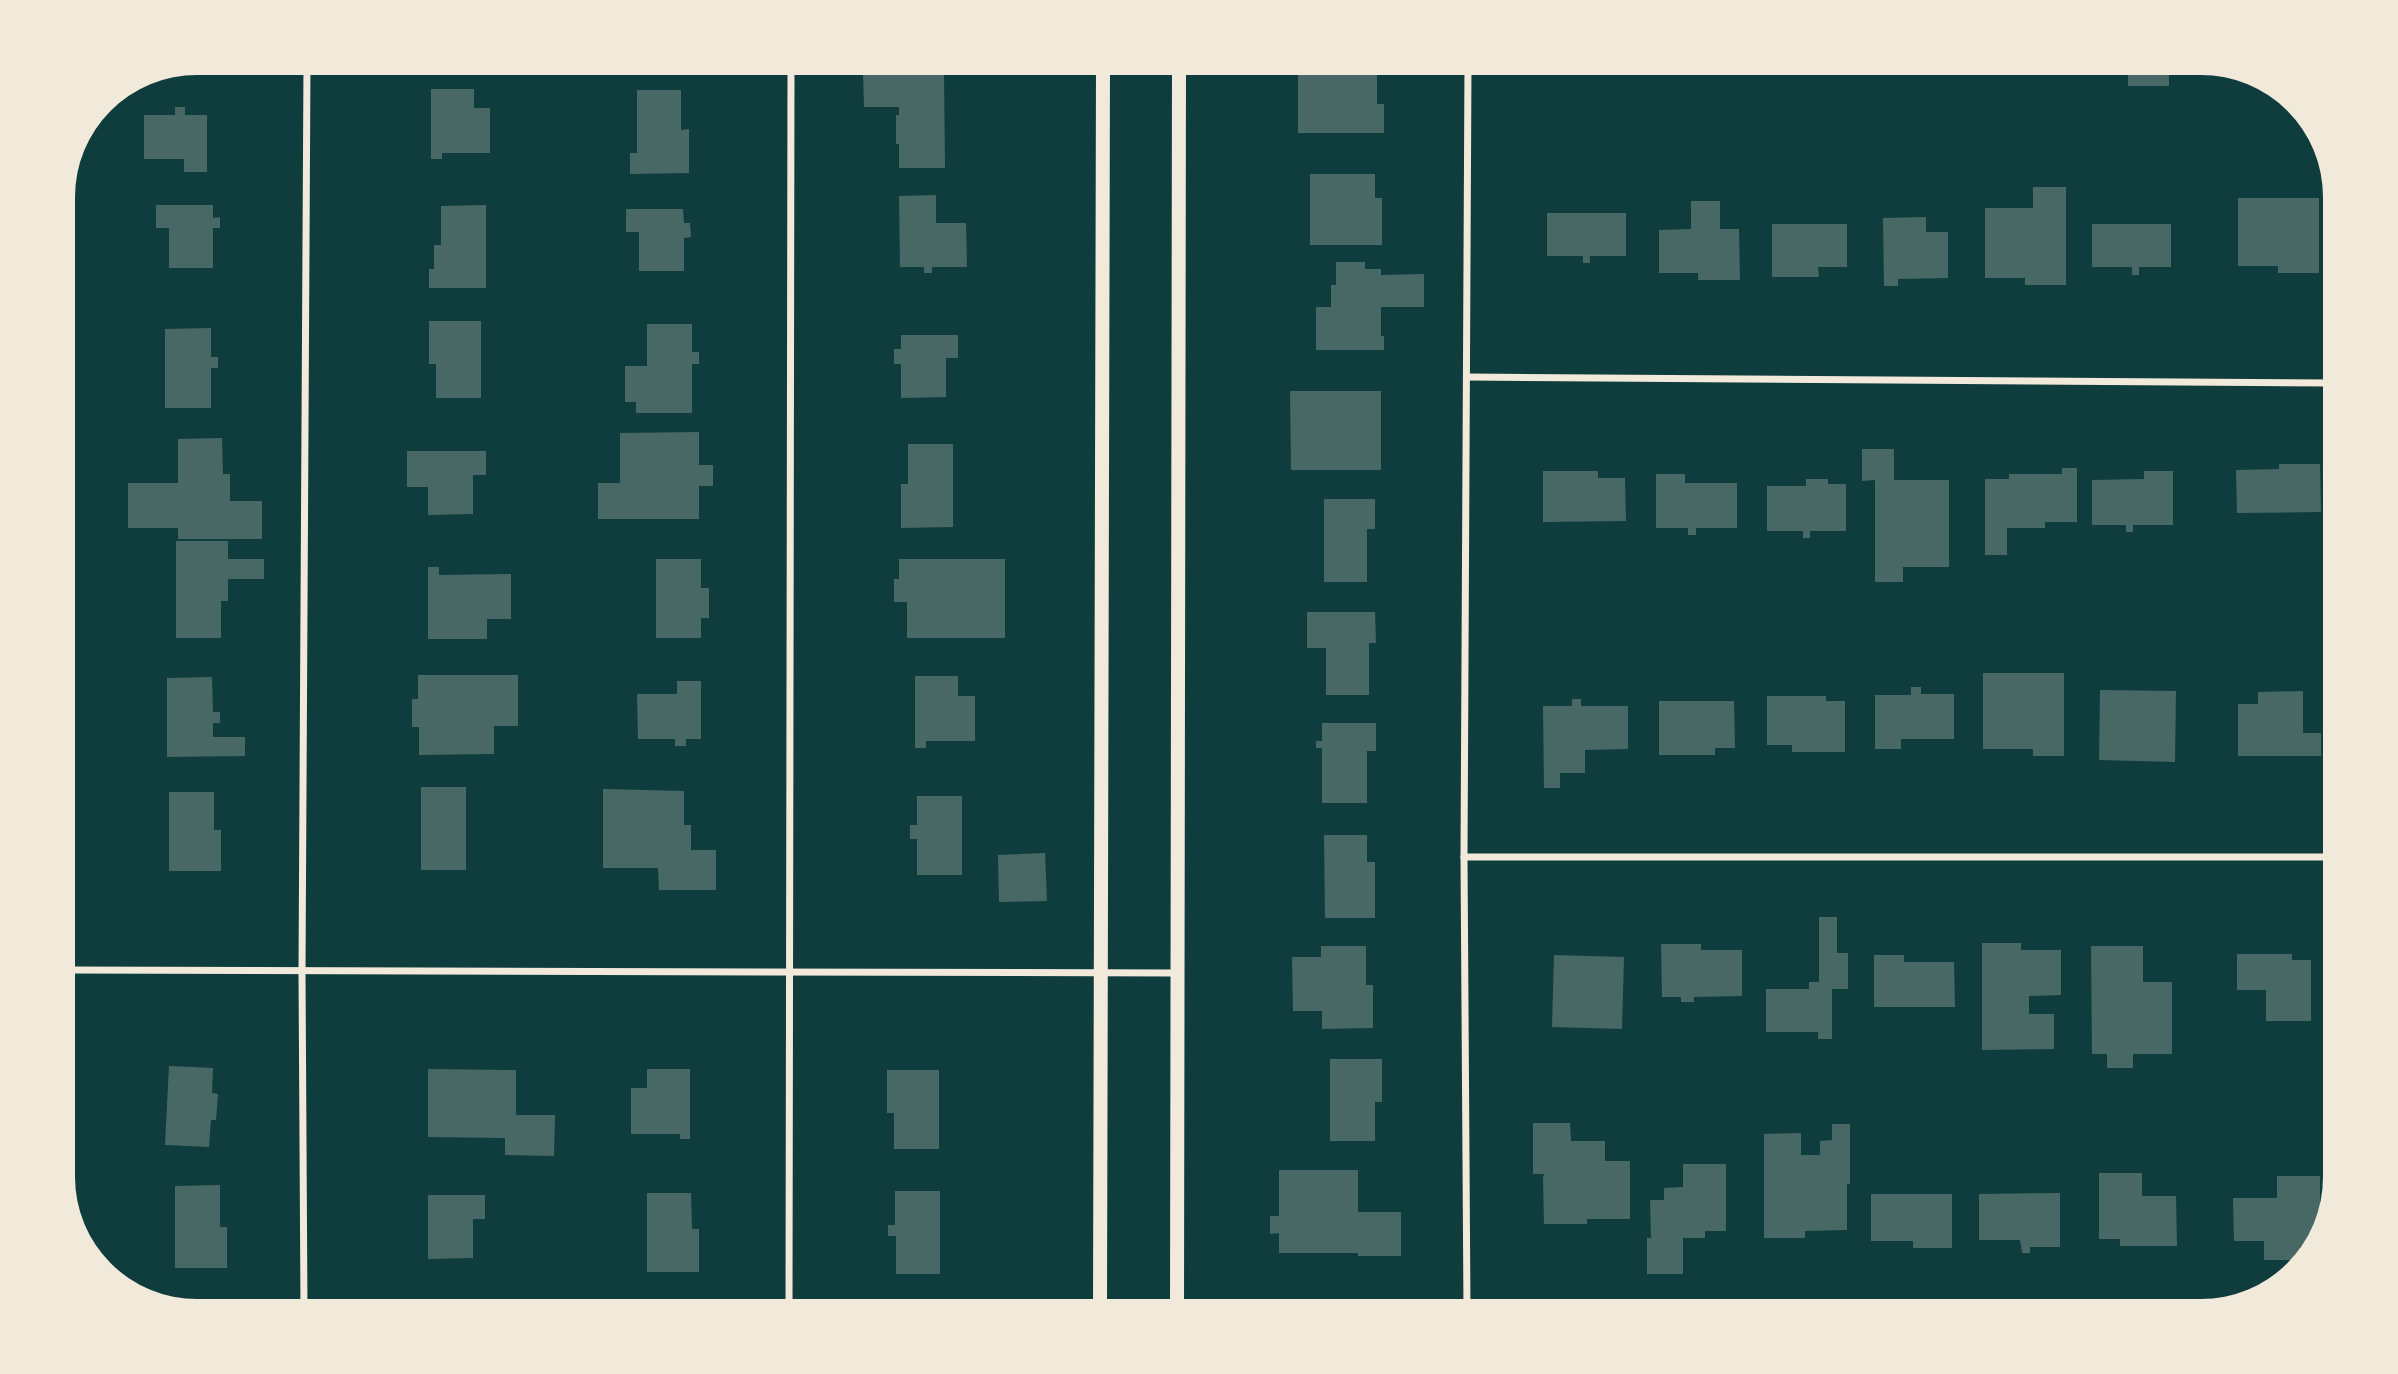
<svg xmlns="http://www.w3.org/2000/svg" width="2398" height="1374" viewBox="0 0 2398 1374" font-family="Mulish,sans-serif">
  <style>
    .building { fill: #486865 }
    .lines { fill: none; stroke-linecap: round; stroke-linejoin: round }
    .minor { stroke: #f1e9da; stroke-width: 7 }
    .secondary { stroke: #f1e9da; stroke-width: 14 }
  </style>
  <rect width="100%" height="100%" fill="#0f3d3e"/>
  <g class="building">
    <rect x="433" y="63" width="36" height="9"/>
    <polygon points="1298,63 1377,63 1377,104 1384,104 1384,133 1298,133"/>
    <polygon points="2096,63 2169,63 2169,86 2128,86 2128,71 2096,71"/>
    <polygon points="863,72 944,72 945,168 899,168 899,144 896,144 896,115 899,115 899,107 864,107"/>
    <polygon points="431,89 474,89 474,108 490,108 490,153 442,153 442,159 431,159"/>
    <polygon points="637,90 681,90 681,130 689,129 689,173 630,174 630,153 637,153"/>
    <polygon points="175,107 185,107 185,115 207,115 207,172 184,172 184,159 144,159 144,115 175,115"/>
    <polygon points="1310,174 1375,174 1375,198 1382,198 1382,245 1310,245"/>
    <polygon points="2033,187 2066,187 2066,285 2025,285 2025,278 1985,278 1985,208 2033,208"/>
    <polygon points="936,195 936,223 966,223 967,267 932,267 932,273 924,273 924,267 900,267 899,196"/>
    <polygon points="2238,198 2319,198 2319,273 2278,273 2278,266 2238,266"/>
    <polygon points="1691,201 1720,201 1720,229 1739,229 1740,280 1698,280 1698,273 1659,273 1659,230 1691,229"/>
    <polygon points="156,205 213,205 213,218 220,217 220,228 213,228 213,268 169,268 169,228 156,228"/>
    <polygon points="486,205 486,288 429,288 429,269 434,269 434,245 441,245 441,206"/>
    <polygon points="626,209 683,209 684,223 690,223 691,237 684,238 684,271 639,271 639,232 626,232"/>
    <polygon points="1547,213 1626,213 1626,256 1590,256 1590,263 1583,263 1583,256 1547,256"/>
    <polygon points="1926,217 1926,232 1948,232 1948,278 1898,279 1898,286 1884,286 1883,218"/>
    <polygon points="1772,224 1847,224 1847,267 1818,267 1819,277 1772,277"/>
    <polygon points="2092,224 2171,224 2171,267 2139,267 2139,275 2132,275 2132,267 2092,267"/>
    <polygon points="1336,262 1365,262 1365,269 1381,269 1381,275 1424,274 1424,307 1381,307 1381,336 1384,336 1384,350 1316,350 1316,307 1331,307 1331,285 1336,285"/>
    <polygon points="429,321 481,321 481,398 436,398 436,364 429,364"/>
    <polygon points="647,324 692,324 692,352 699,352 699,364 692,364 692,413 636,413 636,402 625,402 625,366 647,366"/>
    <polygon points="211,328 211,357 218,357 218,368 211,368 211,408 165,408 165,329"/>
    <polygon points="901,335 958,335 958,358 946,358 946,397 901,398 901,364 894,364 894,349 901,349"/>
    <polygon points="1290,391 1381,391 1381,470 1291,470"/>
    <polygon points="699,432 699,465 713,465 713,486 699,486 699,519 598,519 598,483 620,483 620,433"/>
    <polygon points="222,438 223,474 230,474 230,501 262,501 262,539 178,539 178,528 128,528 128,483 178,483 178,439"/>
    <polygon points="908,444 953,444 953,527 901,528 901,484 908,484"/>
    <polygon points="1862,449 1894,449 1894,480 1949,480 1949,567 1903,567 1903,582 1875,582 1875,480 1862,481"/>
    <polygon points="407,451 486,451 486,475 473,475 473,514 428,515 428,487 407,487"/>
    <polygon points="2279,464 2320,464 2321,512 2237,513 2236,470 2279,469"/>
    <polygon points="2062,468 2077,468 2077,522 2045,522 2045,528 2007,528 2007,555 1985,555 1985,479 2009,479 2009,474 2062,474"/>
    <polygon points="1543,471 1598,471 1598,478 1625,478 1626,521 1543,522"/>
    <polygon points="2144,471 2173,471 2173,525 2133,525 2133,532 2126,532 2126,525 2092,525 2092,480 2144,479"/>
    <polygon points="1656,474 1685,474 1685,483 1737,483 1737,528 1696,528 1696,535 1688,535 1688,528 1656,528"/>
    <polygon points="1806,479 1828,479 1828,484 1846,484 1846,531 1810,531 1810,538 1803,538 1803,531 1767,531 1767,486 1806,486"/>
    <polygon points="1324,499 1375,499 1375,529 1367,529 1367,582 1324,582"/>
    <polygon points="176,541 228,541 228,559 264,559 264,579 228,579 228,601 221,601 221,638 176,638"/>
    <polygon points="656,559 701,559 701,588 709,588 709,618 701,618 701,638 656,638"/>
    <polygon points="899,559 1005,559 1005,638 907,638 907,602 894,602 894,579 899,579"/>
    <polygon points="428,567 439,567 439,575 511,574 511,619 487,619 487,639 428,639"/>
    <polygon points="1307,612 1375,612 1376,643 1369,643 1369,695 1326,695 1326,648 1307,648"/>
    <polygon points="1983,673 2064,673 2064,756 2033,756 2033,749 1983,749"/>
    <polygon points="418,675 518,675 518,726 494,726 494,754 419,755 419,727 412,727 412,699 418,699"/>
    <polygon points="915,676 958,676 958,696 975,696 975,741 926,741 926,748 915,748"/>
    <polygon points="212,677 213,712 220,712 220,723 213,723 213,737 245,737 245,756 167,757 167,678"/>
    <polygon points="677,681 701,681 701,739 686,739 686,746 675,746 675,739 638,739 637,694 677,694"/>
    <polygon points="1911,687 1921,687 1921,694 1954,694 1954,739 1901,739 1901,749 1875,749 1875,695 1911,695"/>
    <polygon points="2100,690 2176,691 2175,762 2099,760"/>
    <polygon points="2303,691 2303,733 2321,733 2321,756 2238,756 2238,704 2258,704 2258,692"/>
    <polygon points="1767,696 1826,696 1826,701 1845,701 1845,752 1792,752 1792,745 1767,745"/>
    <polygon points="1572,699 1581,699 1581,706 1628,706 1628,749 1585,750 1585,773 1560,773 1560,788 1544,788 1543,706 1572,706"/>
    <polygon points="1659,701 1734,701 1735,748 1715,748 1715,755 1659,755"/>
    <polygon points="1322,723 1376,723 1376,751 1367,751 1367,803 1322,803 1322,748 1316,748 1316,741 1322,741"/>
    <rect x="421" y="787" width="45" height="83"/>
    <polygon points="603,789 684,791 684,825 691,825 691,850 716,850 716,890 659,890 658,868 603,868"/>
    <polygon points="169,792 214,792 214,830 221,830 221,871 169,871"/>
    <polygon points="917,796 962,796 962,875 917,875 917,839 910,839 910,825 917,825"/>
    <polygon points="1324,835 1367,835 1367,862 1375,862 1375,918 1325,918"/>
    <polygon points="1045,853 1047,901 999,902 998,855"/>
    <polygon points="1819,917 1837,917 1837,953 1848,953 1848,989 1832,989 1832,1039 1818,1039 1818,1032 1766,1032 1766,989 1809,989 1809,982 1819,982"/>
    <polygon points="1982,943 2021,943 2021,950 2061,950 2061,995 2029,996 2029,1014 2054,1014 2054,1049 1982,1050"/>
    <polygon points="1661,944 1701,944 1701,950 1742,950 1742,996 1694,997 1694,1002 1681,1002 1681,997 1662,997"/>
    <polygon points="1321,946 1366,946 1366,985 1373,985 1373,1028 1322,1029 1322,1011 1293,1011 1292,957 1321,957"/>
    <polygon points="2091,946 2143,946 2143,982 2172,982 2172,1054 2133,1054 2133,1068 2107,1068 2107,1054 2092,1054"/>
    <polygon points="2237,954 2292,954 2292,960 2311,960 2311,1021 2266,1021 2266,990 2237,990"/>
    <polygon points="1554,955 1624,957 1622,1029 1552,1027"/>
    <polygon points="1874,955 1904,955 1904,962 1954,962 1955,1007 1874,1007"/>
    <polygon points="1330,1059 1382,1059 1382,1102 1375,1102 1375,1141 1330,1141"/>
    <polygon points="169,1066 213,1068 212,1093 218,1094 216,1120 211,1120 209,1147 165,1145"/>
    <polygon points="428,1069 516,1070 516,1115 555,1115 554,1156 505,1155 505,1138 428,1137"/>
    <polygon points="647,1069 690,1069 690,1139 680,1139 680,1134 631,1134 631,1088 647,1088"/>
    <polygon points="887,1070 939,1070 939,1149 894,1149 894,1113 887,1113"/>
    <polygon points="1533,1123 1570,1123 1571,1141 1605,1141 1605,1161 1630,1161 1630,1219 1587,1219 1587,1224 1544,1224 1543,1176 1545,1174 1533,1174"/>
    <polygon points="1832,1124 1850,1124 1850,1184 1847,1184 1847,1230 1805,1231 1805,1238 1764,1238 1764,1134 1801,1133 1801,1155 1820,1155 1820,1141 1832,1140"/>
    <polygon points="1683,1164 1726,1164 1726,1231 1705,1231 1705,1238 1683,1238 1683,1274 1647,1274 1647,1238 1651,1238 1650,1200 1664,1200 1664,1188 1683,1187"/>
    <polygon points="1279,1170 1358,1170 1358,1212 1401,1212 1401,1256 1358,1256 1358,1253 1279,1253 1279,1233 1270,1234 1270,1216 1279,1216"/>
    <polygon points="2099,1173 2142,1173 2142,1196 2176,1196 2177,1246 2120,1246 2120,1239 2099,1239"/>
    <polygon points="2277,1176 2320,1176 2320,1232 2315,1246 2300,1246 2300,1260 2264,1260 2264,1241 2234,1241 2233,1198 2277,1198"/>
    <polygon points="220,1185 220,1227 227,1227 227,1268 175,1268 175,1186"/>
    <polygon points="895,1191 940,1191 940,1274 896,1274 896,1236 888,1236 888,1225 895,1225"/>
    <polygon points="647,1193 691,1193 692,1229 699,1229 699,1272 647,1272"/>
    <polygon points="2060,1193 2060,1247 2030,1247 2030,1253 2022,1253 2020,1240 1979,1240 1979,1194"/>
    <polygon points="1871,1194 1952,1194 1952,1248 1913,1248 1913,1241 1871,1241"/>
    <polygon points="428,1195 485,1195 485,1219 473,1219 473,1258 428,1259"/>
  </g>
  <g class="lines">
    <g class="minor">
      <polyline points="1467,377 2335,383"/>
      <polyline points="1464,857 2335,857"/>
      <polyline points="63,970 1176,973"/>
      <polyline points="304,1311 302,971 307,63"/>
      <polyline points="789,1311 791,63"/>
      <polyline points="1467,1311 1464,857 1468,63"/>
    </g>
    <g class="secondary">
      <polyline points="1100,1311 1103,63"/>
      <polyline points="1177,1311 1179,63"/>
    </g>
  </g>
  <path d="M0 0H2398V1374H0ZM197 75H2201A122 122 0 0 1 2323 197V1177A122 122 0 0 1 2201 1299H197A122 122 0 0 1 75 1177V197A122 122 0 0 1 197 75Z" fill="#f1e9da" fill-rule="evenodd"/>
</svg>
